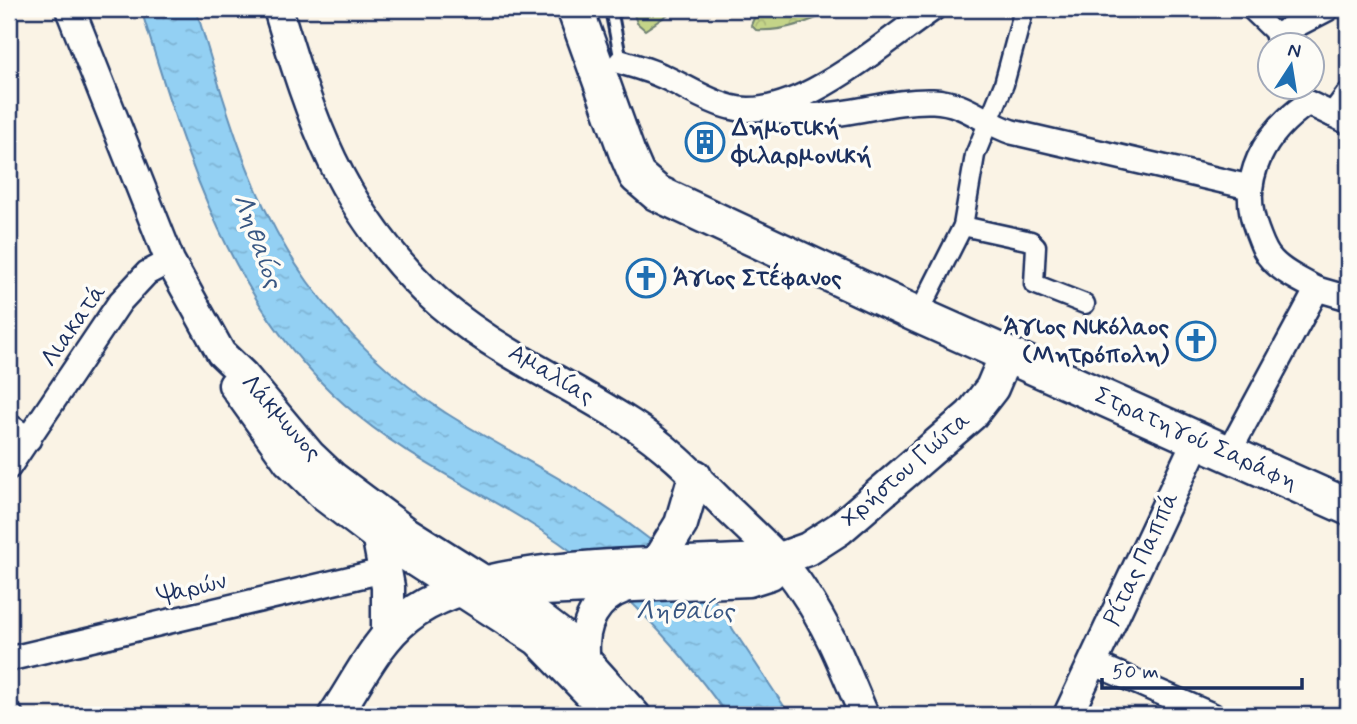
<svg xmlns="http://www.w3.org/2000/svg" width="1357" height="724" viewBox="0 0 1357 724" font-family="Mynerve,sans-serif">
  <style>
    .grass { fill: url(#grass-tufts); stroke: #708273; stroke-width: 2 }
    .forest { fill: url(#forest-crowns); stroke: #708273; stroke-width: 2 }
    .water { fill: url(#water-ripples); stroke: #6390b7; stroke-width: 2 }
    .lines { fill: none; stroke-linecap: round; stroke-linejoin: round }
    .service-casing { stroke: #1b2f5e; stroke-width: 16 }
    .pedestrian-casing { stroke: #1b2f5e; stroke-width: 23 }
    .minor-casing { stroke: #1b2f5e; stroke-width: 28 }
    .tertiary-casing { stroke: #1b2f5e; stroke-width: 33 }
    .secondary-casing { stroke: #1b2f5e; stroke-width: 37 }
    .primary-casing { stroke: #1b2f5e; stroke-width: 40 }
    .service { stroke: #fdfcf7; stroke-width: 10 }
    .pedestrian { stroke: #fdfcf7; stroke-width: 18 }
    .minor { stroke: #fdfcf7; stroke-width: 23 }
    .tertiary { stroke: #fdfcf7; stroke-width: 28 }
    .secondary { stroke: #fdfcf7; stroke-width: 32 }
    .primary { stroke: #fdfcf7; stroke-width: 35 }
    .labels { text-anchor: middle; dominant-baseline: central; stroke-width: 7; stroke-linejoin: round; paint-order: stroke }
    .poi-label { font-size: 24px; font-weight: bold; fill: #1b2f5e; stroke: #fdfcf7; text-anchor: start }
    .street-label { font-size: 24px; fill: #1b2f5e; stroke: #fdfcf7 }
    .water-label { font-size: 26px; font-style: italic; fill: #395783; stroke: #fdfcf7 }
  </style>
  <defs>
    <pattern id="grass-tufts" width="24" height="20" patternUnits="userSpaceOnUse" patternTransform="scale(1.75)"><rect width="24" height="20" fill="#c4d488"/><path d="M3 7l-1-3M5 7V3M7 7l1-3M15 17l-1-3M17 17v-4M19 17l1-3" fill="none" stroke="#a8b678"/></pattern>
    <pattern id="forest-crowns" width="20" height="18" patternUnits="userSpaceOnUse" patternTransform="scale(1.75)"><rect width="20" height="18" fill="#c4d488"/><path d="M2 6a3 3 0 1 1 6 0M12 15a3 3 0 1 1 6 0" fill="none" stroke="#a8b678"/></pattern>
    <pattern id="water-ripples" width="26" height="14" patternUnits="userSpaceOnUse" patternTransform="scale(1.75)"><rect width="26" height="14" fill="#93d0f3"/><path d="M2 4q2-2 4 0t4 0M15 11q2-2 4 0t4 0" fill="none" stroke="#7eb3d3"/></pattern>
  </defs>
  <rect width="100%" height="100%" fill="#faf3e5"/>
  <filter id="ink" filterUnits="userSpaceOnUse"><feTurbulence type="fractalNoise" baseFrequency=".0143" numOctaves="2"/><feDisplacementMap in="SourceGraphic" scale="14" xChannelSelector="R" yChannelSelector="G"/><feConvolveMatrix kernelMatrix="1 2 1 2 8 2 1 2 1" color-interpolation-filters="sRGB"/></filter>
  <g filter="url(#ink)">
    <polygon class="grass" points="632,9 673,9 673,11 645,30 637,23"/>
    <path class="forest" d="M768 9H837C811 21 785 32 756 30L751 25 754 18Z"/>
    <path class="water" d="M141 9H196C224 101 250 203 308 282 345 333 393 379 446 413 509 453 576 483 636 529 661 547 687 569 708 592 718 603 726 618 734 631 753 659 771 687 790 715H727C673 640 611 573 531 524 467 484 401 455 344 404 228 302 185 152 141 9Z"/>
    <g class="lines">
      <defs>
        <polyline id="service" points="611,9 621,62"/>
        <g id="pedestrian">
          <polyline points="1250,9 1277,35"/>
          <polyline points="963,226 1031,241 1036,246 1034,284 1085,304"/>
          <polyline points="918,315 963,226 975,155 1004,84 1024,9"/>
        </g>
        <g id="minor">
          <polyline points="1287,46 1277,35 1327,9"/>
          <path d="M621 62C635 66 649 70 662 76 685 86 706 101 730 107 793 125 882 43 933 9"/>
          <polyline points="1308,103 1348,122"/>
          <path d="M771 109C826 128 878 99 933 101 965 102 984 123 1012 132L1249 187"/>
          <polyline points="1333,115 1348,95"/>
          <polyline points="1317,289 1348,298"/>
          <polyline points="9,426 29,439"/>
          <path d="M1228 454 1317 289C1302 281 1284 273 1272 260 1264 252 1261 241 1257 231 1237 179 1265 132 1308 103"/>
          <polyline points="9,467 120,302 147,273 170,261"/>
          <polyline points="9,659 386,570"/>
          <polyline points="1093,663 1212,715"/>
          <polyline points="9,714 11,715"/>
        </g>
        <g id="tertiary">
          <polyline points="70,9 170,261 221,353 244,375 311,455 333,476 408,532 527,607 565,636 636,715"/>
          <path d="M278 9C312 122 339 205 426 291 481 345 565 381 630 423 668 447 698 479 729 510 756 536 784 560 804 592 830 630 846 673 864 715"/>
          <polyline points="233,385 288,462 324,497 379,539 537,641 609,715"/>
          <polyline points="501,585 543,591 749,582 771,575 780,559"/>
          <path d="M585 656C583 625 594 599 625 588"/>
          <polyline points="1068,715 1197,440"/>
        </g>
        <g id="secondary">
          <polyline points="379,539 388,587 388,635"/>
          <polyline points="655,566 681,524 695,476"/>
          <path d="M335 715C357 683 376 641 407 617 484 555 681 567 780 559L808 549 839 529 971 415 992 388 1006 355"/>
        </g>
        <polyline id="primary" points="575,9 627,153 637,176 657,193 918,315 1348,507"/>
      </defs>
      <use href="#service" class="service-casing"/>
      <use href="#pedestrian" class="pedestrian-casing"/>
      <use href="#minor" class="minor-casing"/>
      <use href="#tertiary" class="tertiary-casing"/>
      <use href="#secondary" class="secondary-casing"/>
      <use href="#primary" class="primary-casing"/>
      <use href="#service" class="service"/>
      <use href="#pedestrian" class="pedestrian"/>
      <use href="#minor" class="minor"/>
      <use href="#tertiary" class="tertiary"/>
      <use href="#secondary" class="secondary"/>
      <use href="#primary" class="primary"/>
    </g>
  </g>
  <defs>
    <symbol id="building-ring" viewBox="-11 -11 22 22"><circle r="9.5" fill="#fdfcf7" stroke="#1f6fb2" stroke-width="1.5"/><path d="M-4-6H4V6H1V3H-1V6H-4ZM-2.5-4.3h1.7v1.8h-1.7ZM.8-4.3h1.7v1.8H.8ZM-2.5-1h1.7V.8h-1.7ZM.8-1h1.7V.8H.8Z" fill="#1f6fb2"/></symbol>
    <symbol id="church-ring" viewBox="-11 -11 22 22"><circle r="9.5" fill="#fdfcf7" stroke="#1f6fb2" stroke-width="1.5"/><path d="M-1.2-6h2.4v3.5h3.3v2.4h-3.3V6h-2.4V-.1h-3.3v-2.4h3.3Z" fill="#1f6fb2"/></symbol>
  </defs>
  <g fill-rule="evenodd">
    <use href="#building-ring" x="683" y="120" width="44" height="44"/>
    <use href="#church-ring" x="624" y="256" width="44" height="44"/>
    <use href="#church-ring" x="1174" y="319" width="44" height="44"/>
  </g>
  <g class="labels">
    <g class="poi-label">
      <text x="732" y="128">Δημοτική<tspan x="732" dy="28">Φιλαρμονική</tspan></text>
      <text x="673" y="278">Άγιος Στέφανος</text>
      <text x="1169" y="327" text-anchor="end">Άγιος Νικόλαος<tspan x="1169" dy="28">(Μητρόπολη)</tspan></text>
    </g>
    <g class="street-label">
      <text transform="translate(74 326) rotate(-55)">Λιακατά</text>
      <text transform="translate(551 375) rotate(31)">Αμαλίας</text>
      <text transform="translate(281 418) rotate(48)">Λάκμωνος</text>
      <text transform="translate(1196 439) rotate(24)">Στρατηγού Σαράφη</text>
      <text transform="translate(906 470) rotate(-41)">Χρήστου Γιώτα</text>
      <text transform="translate(1142 559) rotate(-65)">Ρίτας Παππά</text>
      <text transform="translate(192 589) rotate(-13)">Ψαρών</text>
    </g>
    <g class="water-label">
      <text transform="translate(257 241) rotate(70)">Ληθαίος</text>
      <text x="685" y="612">Ληθαίος</text>
    </g>
  </g>
  <rect width="1357" height="724" fill="none" stroke="#fdfcf7" stroke-width="35"/>
  <rect x="18" y="18" width="1322" height="689" fill="none" stroke="#1b2f5e" stroke-width="2.5" filter="url(#ink)"/>
  <g transform="translate(1291 66) rotate(12)"><circle r="33" fill="#fdfcf7" stroke="#a3aaba" stroke-width="2"/>
  <path d="M0-5L12 26L0 18L-12 26Z" fill="#1f6fb2"/>
  <text y="-10" font-size="19" font-weight="bold" text-anchor="middle" fill="#1b2f5e">N</text>
  </g>
  <path d="M1102 678v10h200v-10" fill="none" stroke="#1b2f5e" stroke-width="3.5"/>
  <text x="1112" y="678" font-size="21" fill="#1b2f5e" stroke="#fdfcf7" stroke-width="5" paint-order="stroke">50 m</text>
</svg>
